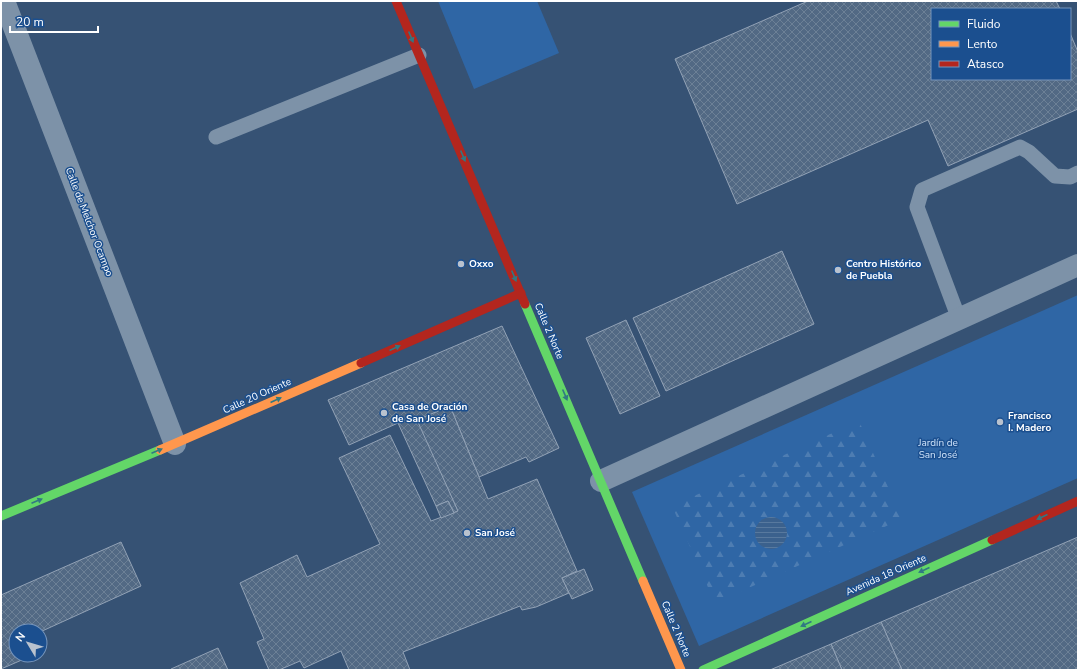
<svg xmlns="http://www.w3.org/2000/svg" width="1079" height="671" viewBox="0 0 1079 671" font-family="'Nunito Sans',sans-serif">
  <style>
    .green { fill: #2f66a5 }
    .forest { fill: url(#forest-firs) }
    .water { fill: url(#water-rules) }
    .building { fill: url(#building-cross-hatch); stroke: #92a2b6 }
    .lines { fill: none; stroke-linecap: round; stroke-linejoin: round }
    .lane { stroke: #7d92a8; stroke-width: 15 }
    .street { stroke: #7d92a8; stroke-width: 22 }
    .fast { stroke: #63d668; stroke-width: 9 }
    .slow { stroke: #ff974d; stroke-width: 9 }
    .jam { stroke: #b3261e; stroke-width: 9 }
    .oneway { fill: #317883 }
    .poi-dot { fill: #b9c2ce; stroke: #1b4f8f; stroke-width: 1.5 }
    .labels { text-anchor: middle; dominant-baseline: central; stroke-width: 3; stroke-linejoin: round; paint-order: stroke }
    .street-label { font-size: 10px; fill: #fff; stroke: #1b4f8f }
    .poi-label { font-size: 10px; font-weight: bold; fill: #fff; stroke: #1b4f8f; text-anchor: start }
    .park-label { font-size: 10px; fill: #cfe3fa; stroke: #1b4f8f }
  </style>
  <defs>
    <pattern id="forest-firs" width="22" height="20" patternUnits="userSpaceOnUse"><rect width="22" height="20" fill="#2f66a5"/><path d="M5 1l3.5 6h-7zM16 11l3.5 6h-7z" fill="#4e7db2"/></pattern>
    <pattern id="water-rules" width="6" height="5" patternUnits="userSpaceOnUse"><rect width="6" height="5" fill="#3b618d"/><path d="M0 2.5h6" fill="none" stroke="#58799e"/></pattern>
    <pattern id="building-cross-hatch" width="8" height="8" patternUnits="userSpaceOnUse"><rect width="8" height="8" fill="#526984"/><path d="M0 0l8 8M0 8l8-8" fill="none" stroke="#6c8096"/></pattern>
  </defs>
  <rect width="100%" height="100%" fill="#365274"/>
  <g class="green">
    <polygon points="438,1 537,1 559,53 474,89"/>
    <polygon points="1078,295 1078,478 699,646 632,492"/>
  </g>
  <polygon class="forest" points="859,421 902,519 715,603 672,506"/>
  <circle class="water" cx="771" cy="533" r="16"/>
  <g class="building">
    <polygon points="808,1 1056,1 1060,9 932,9 932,79 1070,79 1070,33 1078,52 1078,109 948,166 928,120 737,204 675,59"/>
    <polygon points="782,251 814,324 666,391 633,318"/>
    <polygon points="626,320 660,396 620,414 586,338"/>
    <polygon points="502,326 559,448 529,462 526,457 479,477 450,406 418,420 458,511 454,513 448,501 436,506 398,423 349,445 328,400"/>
    <polygon points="450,406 488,499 537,479 577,571 562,578 569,593 536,607 522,610 520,606 403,652 410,670 349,670 341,651 304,668 300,661 279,670 269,670 257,642 264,639 240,583 297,555 307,577 380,544 339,458 390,435 431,521 458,511 417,420"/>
    <polygon points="448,501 454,513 441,518 436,506"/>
    <polygon points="1078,537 1078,670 902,670 881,622"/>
    <polygon points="121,542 141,586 40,632 16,631 16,655 30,655 31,656 1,669 1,595"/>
    <polygon points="584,569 593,590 572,599 562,578"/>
    <polygon points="881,622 902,670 842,670 831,644"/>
    <polygon points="831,644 842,670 770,670"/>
    <polygon points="218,648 228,670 171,670 171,669"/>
  </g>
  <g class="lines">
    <g class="lane">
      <polyline points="216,137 419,55"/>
      <polyline points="959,319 917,207 922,190 1020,147 1029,152 1055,176 1070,177 1078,173"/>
    </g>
    <g class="street">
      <polyline points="4,1 175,444"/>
      <polyline points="601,481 1078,265"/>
    </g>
    <g class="fast">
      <polyline points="525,304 643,581"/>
      <polyline points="1,516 160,450"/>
      <polyline points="703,670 992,540"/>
    </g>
    <g class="slow">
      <polyline points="160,450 361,363"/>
      <polyline points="643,581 681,670"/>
    </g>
    <g class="jam">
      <polyline points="396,1 525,304"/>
      <polyline points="361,363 521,293"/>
      <polyline points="992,540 1078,501"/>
    </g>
  </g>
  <defs><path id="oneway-solid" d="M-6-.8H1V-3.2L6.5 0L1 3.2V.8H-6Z"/></defs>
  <g class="oneway">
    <use href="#oneway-solid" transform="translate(411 37) rotate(67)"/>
    <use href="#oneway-solid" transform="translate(463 156) rotate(67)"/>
    <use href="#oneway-solid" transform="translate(514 276) rotate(67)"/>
    <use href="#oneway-solid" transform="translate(395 348) rotate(-24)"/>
    <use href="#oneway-solid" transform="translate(565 395) rotate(67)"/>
    <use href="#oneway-solid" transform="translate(276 400) rotate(-24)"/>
    <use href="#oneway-solid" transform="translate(157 451) rotate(-23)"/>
    <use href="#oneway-solid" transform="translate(37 501) rotate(-23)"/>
    <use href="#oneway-solid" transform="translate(1042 517) rotate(156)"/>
    <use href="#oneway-solid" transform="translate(924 570) rotate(156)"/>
    <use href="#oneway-solid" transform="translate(806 624) rotate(156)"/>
  </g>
  <g class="poi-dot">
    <circle cx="461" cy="264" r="4"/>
    <circle cx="838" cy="270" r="4"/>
    <circle cx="384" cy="413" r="4"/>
    <circle cx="1000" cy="422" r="4"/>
    <circle cx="467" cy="533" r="4"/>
  </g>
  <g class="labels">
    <g class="street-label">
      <text transform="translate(89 222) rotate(69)">Calle de Melchor Ocampo</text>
      <text transform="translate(549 331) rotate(67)">Calle 2 Norte</text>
      <text transform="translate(257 396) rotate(-24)">Calle 20 Oriente</text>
      <text transform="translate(886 575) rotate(-24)">Avenida 18 Oriente</text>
      <text transform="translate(676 629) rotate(67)">Calle 2 Norte</text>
    </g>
    <g class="poi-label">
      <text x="469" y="264">Oxxo</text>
      <text x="846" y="264">Centro Histórico<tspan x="846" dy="12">de Puebla</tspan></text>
      <text x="392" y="407">Casa de Oración<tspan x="392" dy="12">de San José</tspan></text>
      <text x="1008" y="416">Francisco<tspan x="1008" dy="12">I. Madero</tspan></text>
      <text x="475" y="533">San José</text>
    </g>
    <g class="park-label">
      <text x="938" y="443">Jardín de<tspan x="938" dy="12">San José</tspan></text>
    </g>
  </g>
  <rect width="1079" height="671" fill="none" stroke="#ffffff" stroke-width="4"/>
  <rect x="931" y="8" width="140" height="72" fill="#1b4f8f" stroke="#7695bc"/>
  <rect x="939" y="21" width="20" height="6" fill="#63d668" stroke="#7695bc"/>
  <text x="967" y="28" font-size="12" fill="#ffffff">Fluido</text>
  <rect x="939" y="41" width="20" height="6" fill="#ff974d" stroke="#7695bc"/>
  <text x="967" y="48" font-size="12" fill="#ffffff">Lento</text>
  <rect x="939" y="61" width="20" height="6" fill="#b3261e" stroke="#7695bc"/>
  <text x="967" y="68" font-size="12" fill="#ffffff">Atasco</text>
  <g transform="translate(28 643) rotate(308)"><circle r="19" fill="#1b4f8f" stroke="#7695bc"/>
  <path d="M0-3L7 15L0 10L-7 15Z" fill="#b9c2ce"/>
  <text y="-6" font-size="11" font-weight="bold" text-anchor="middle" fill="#ffffff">N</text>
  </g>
  <path d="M10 26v6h88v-6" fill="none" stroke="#ffffff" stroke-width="2"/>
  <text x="16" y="26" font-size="12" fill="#ffffff" stroke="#1b4f8f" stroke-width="3" paint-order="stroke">20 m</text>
</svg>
